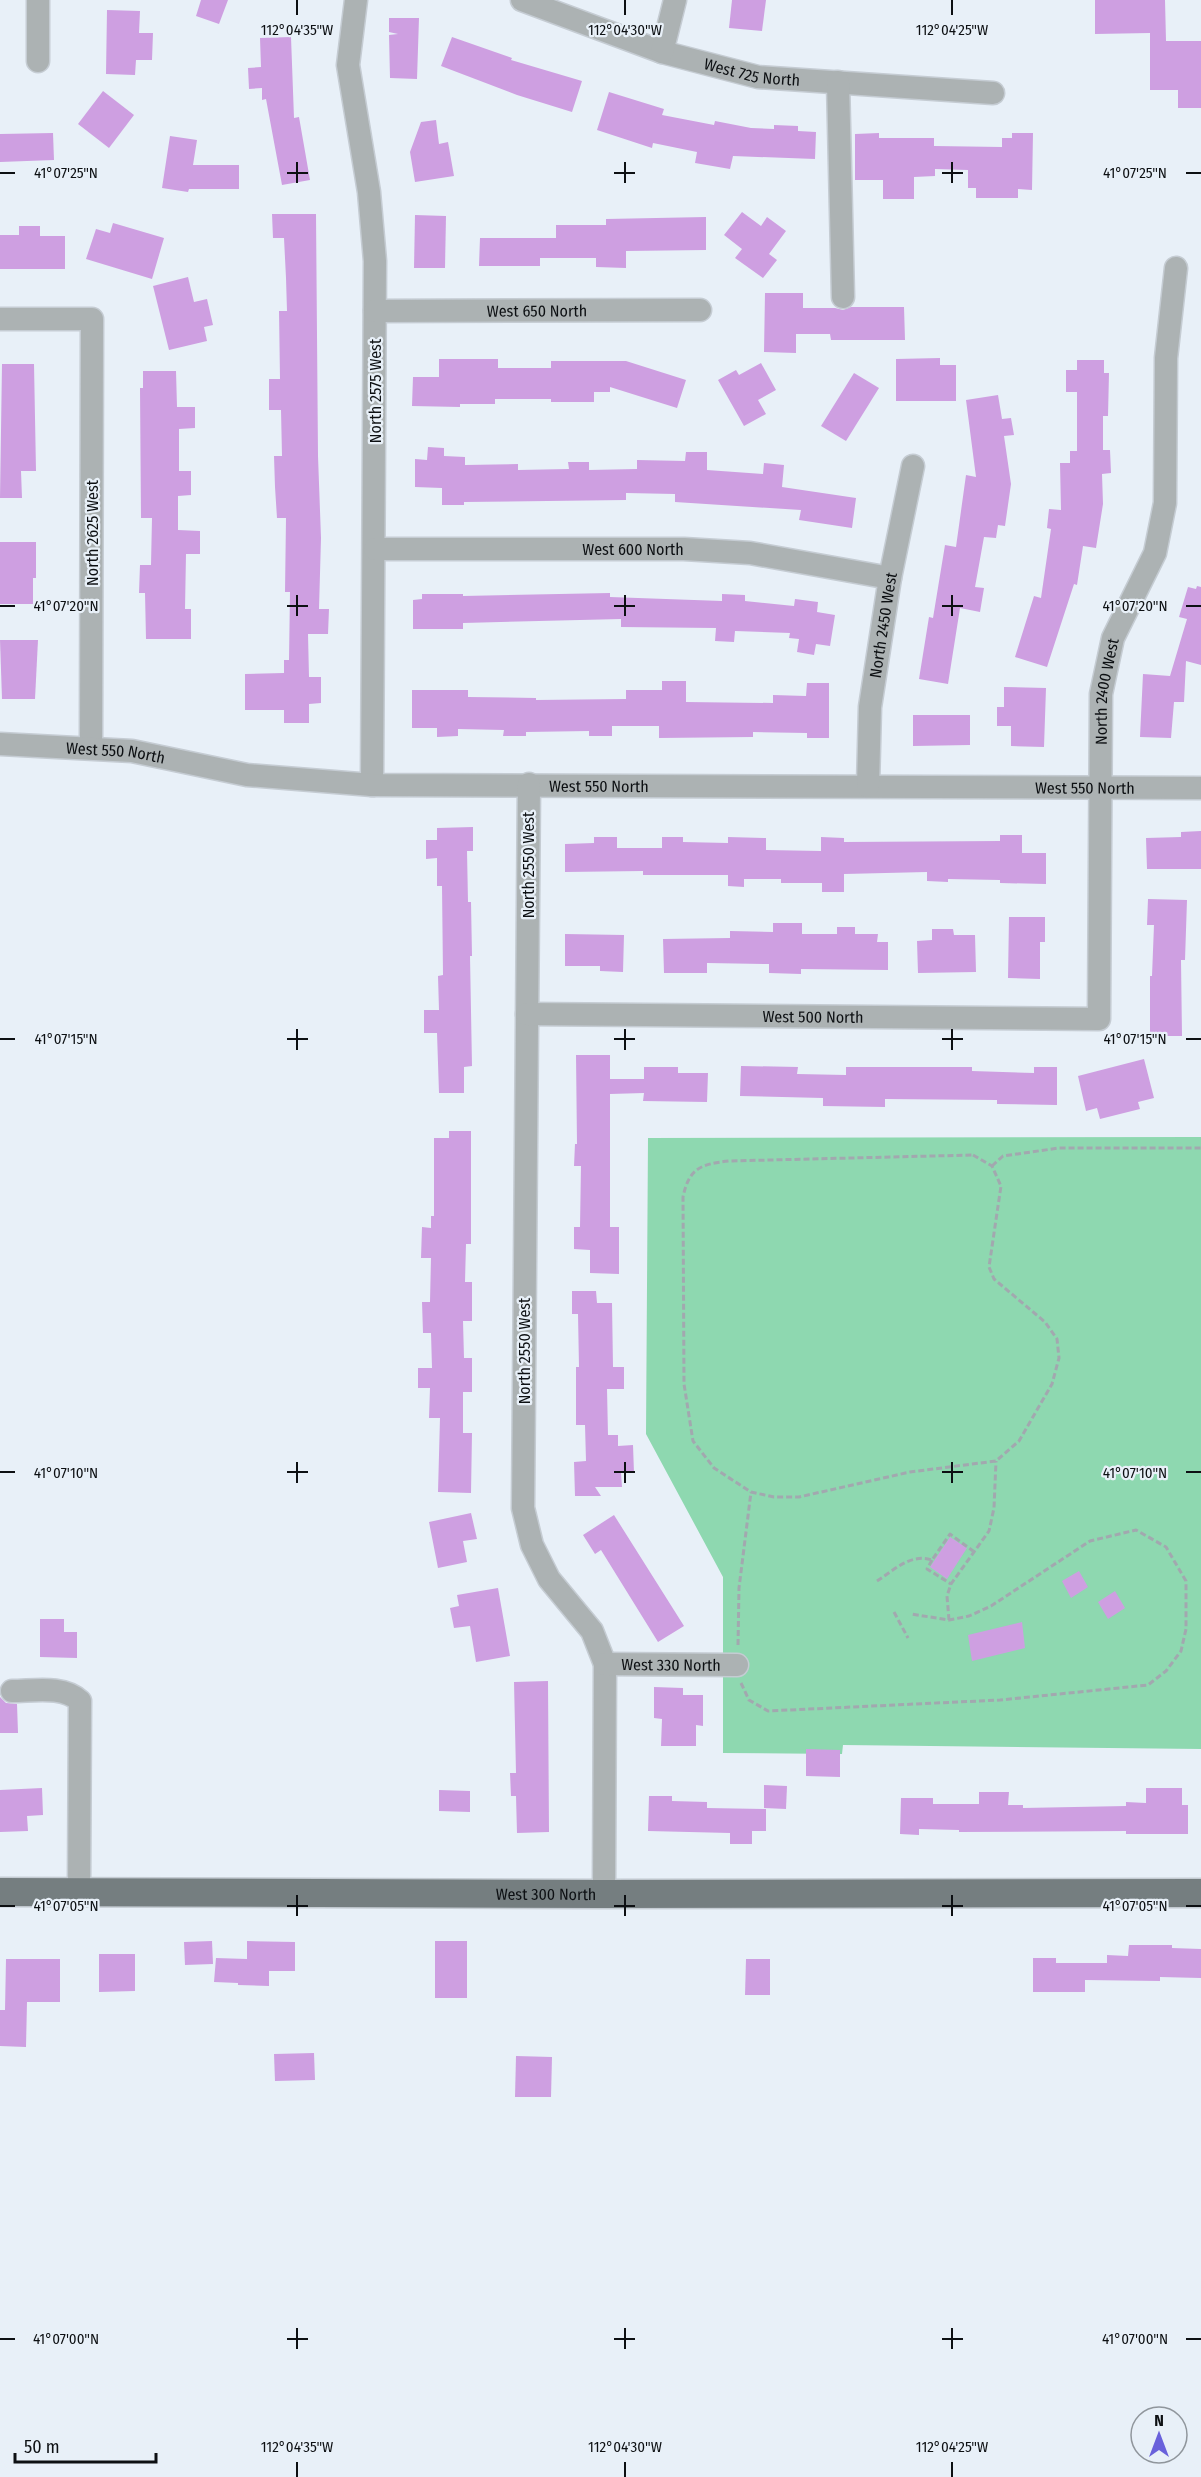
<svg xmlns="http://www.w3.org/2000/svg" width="1201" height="2477" viewBox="0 0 1201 2477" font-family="'Fira Sans Condensed',sans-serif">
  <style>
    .green { fill: #8ed8b0 }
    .building { fill: #ce9fe1 }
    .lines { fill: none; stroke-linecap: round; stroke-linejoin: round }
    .minor-casing { stroke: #c5ccd3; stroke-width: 25 }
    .major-casing { stroke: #c5ccd3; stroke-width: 31 }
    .path { stroke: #a2a8af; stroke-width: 3; stroke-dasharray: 6 3; stroke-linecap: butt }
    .minor { stroke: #acb2b3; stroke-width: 22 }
    .major { stroke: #757e80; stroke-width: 28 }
    .ticks { fill: none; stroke: #0d1013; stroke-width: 2 }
    .labels { text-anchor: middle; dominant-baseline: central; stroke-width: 4.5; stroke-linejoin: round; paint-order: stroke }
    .street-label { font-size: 16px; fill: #0d1013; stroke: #e8f0f8 }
    .ticks-label { font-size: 15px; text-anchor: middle; fill: #0d1013; stroke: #e8f0f8; stroke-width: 4.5; stroke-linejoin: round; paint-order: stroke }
  </style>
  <rect width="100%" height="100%" fill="#e8f0f8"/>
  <polygon class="green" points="1201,1137 1201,1749 843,1745 842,1754 723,1753 723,1577 646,1434 648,1138"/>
  <g class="building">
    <polygon points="201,0 228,0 219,24 196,16"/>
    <polygon points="732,0 766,0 762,31 729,28"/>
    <polygon points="1095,0 1165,0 1166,41 1201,41 1201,108 1178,108 1178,90 1150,90 1150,33 1095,34"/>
    <polygon points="107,10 140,11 139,33 153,33 152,60 136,60 135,75 106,74"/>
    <polygon points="389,18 419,18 417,79 390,78 389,35 398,34 389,32"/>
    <polygon points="291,37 294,118 299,117 310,180 282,185 266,99 262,100 262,88 249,89 248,68 261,67 260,38"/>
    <polygon points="452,37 512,58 511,60 582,81 572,112 517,95 441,66"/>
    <polygon points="103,91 134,115 109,148 78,124"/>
    <polygon points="609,92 664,109 662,115 714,125 715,121 751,128 774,129 774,125 798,126 798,131 816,132 815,159 733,156 730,169 695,163 697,152 653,143 652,148 597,130"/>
    <polygon points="436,120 439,144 448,142 454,176 415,182 410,152 421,122"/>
    <polygon points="53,133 54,160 0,162 0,134"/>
    <polygon points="879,133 879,138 934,138 934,146 1002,147 1002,138 1012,138 1012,133 1033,133 1032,190 1018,189 1018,198 976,198 976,188 968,188 968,170 935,169 935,176 914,177 914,199 883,199 883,180 855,180 855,134"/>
    <polygon points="170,136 197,140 193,165 239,165 239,189 189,189 188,192 162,188"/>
    <polygon points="742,212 761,226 767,217 786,231 769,254 777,260 763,278 735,258 742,249 724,235"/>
    <polygon points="272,214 316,214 318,456 321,538 319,609 329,609 328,634 308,634 309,677 321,677 321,703 309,704 309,723 284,723 284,710 245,710 245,674 284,673 284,660 289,660 290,592 285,592 286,518 277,518 275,487 274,456 282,456 281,410 269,410 269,379 280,379 279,311 287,311 286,278 284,238 273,238"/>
    <polygon points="415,215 446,216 445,268 414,268"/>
    <polygon points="706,217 706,250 626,251 626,268 596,267 596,258 540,258 540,266 479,266 480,238 556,238 556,225 606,225 606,219"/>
    <polygon points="113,223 164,238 152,279 86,259 96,229 110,233"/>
    <polygon points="19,226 40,226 40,236 65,236 65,269 0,269 0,235 19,235"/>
    <polygon points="188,277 194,302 207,299 213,325 204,327 207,341 169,350 153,286"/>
    <polygon points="765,293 803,293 803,308 835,308 843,310 851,307 904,307 905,340 831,340 830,334 796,334 796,353 764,352"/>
    <polygon points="940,358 940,365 956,365 956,401 896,401 896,359"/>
    <polygon points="439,359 498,359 498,368 551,368 551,361 626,361 686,380 677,408 610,387 610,392 594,392 594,402 551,402 551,399 495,399 495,404 460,404 460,407 412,406 413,377 439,377"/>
    <polygon points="1077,360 1104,360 1104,373 1109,373 1108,416 1103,416 1103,450 1110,450 1111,473 1102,474 1103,504 1096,548 1083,546 1077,585 1074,584 1047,667 1015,657 1034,596 1041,598 1051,529 1047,528 1049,509 1061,510 1060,463 1070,463 1070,451 1077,451 1077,392 1066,392 1066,370 1077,370"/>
    <polygon points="761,363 776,390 758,400 766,414 744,426 718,380 736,370 739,375"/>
    <polygon points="2,364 34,364 36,471 21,471 22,498 0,498"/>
    <polygon points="143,371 176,371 177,407 195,407 195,428 179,429 179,471 191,471 191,495 178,496 178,530 200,531 200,554 186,554 185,609 191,609 191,639 146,639 145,593 139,593 140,565 151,565 152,518 141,518 140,388 143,388"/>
    <polygon points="854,373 879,388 846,441 821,426"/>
    <polygon points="998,395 1002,419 1011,418 1014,435 1004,436 1011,484 1005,526 998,525 996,538 984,537 975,587 984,588 980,612 960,608 948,684 919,679 929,617 933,618 945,545 956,547 966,475 976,477 966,400"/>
    <polygon points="428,447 444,448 444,456 465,457 465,465 518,464 518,470 569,469 568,462 589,462 589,470 637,469 637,460 685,461 686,452 707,452 707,470 763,474 764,463 784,465 782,487 856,498 852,528 799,520 801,510 675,502 675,494 626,493 626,500 464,502 464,505 442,505 442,488 415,487 415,459 427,460"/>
    <polygon points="0,542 36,542 36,578 33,578 33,604 0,604"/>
    <polygon points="1197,586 1201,587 1201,665 1186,661 1184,702 1174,702 1171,738 1140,737 1143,674 1170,676 1187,619 1179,617 1188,587 1196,589"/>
    <polygon points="610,593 610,597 722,601 722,594 745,595 745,601 794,606 795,599 818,602 817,612 835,615 830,646 816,644 814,655 797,652 799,639 789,638 790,633 735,631 734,642 715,641 716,628 621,627 621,619 463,623 463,629 413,629 413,600 422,599 422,594 463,594 463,596"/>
    <polygon points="0,640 38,640 35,699 2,699"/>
    <polygon points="662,681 686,681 686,702 773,703 773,695 806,696 807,683 829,683 829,738 807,738 807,733 753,732 753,737 659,738 659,726 612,726 612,736 589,736 589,731 526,732 526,736 503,736 504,730 458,729 458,736 437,737 437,728 412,728 412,690 468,690 468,697 536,698 536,700 626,699 626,690 662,690"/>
    <polygon points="1004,687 1046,688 1044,747 1011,746 1011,726 997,726 997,707 1004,707"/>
    <polygon points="913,715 970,715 970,745 913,746"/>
    <polygon points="473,827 473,851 467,851 468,902 471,902 472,956 470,956 472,1066 464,1067 464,1093 439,1093 437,1033 424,1033 424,1010 439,1010 438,976 443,975 442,886 437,886 437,858 426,859 426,840 437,840 437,828"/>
    <polygon points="1201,831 1201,869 1147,869 1146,838 1181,837 1181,832"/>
    <polygon points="1000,835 1022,835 1022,853 1046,853 1046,884 1000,883 1000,880 948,879 948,882 927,881 927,872 844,874 844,892 822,892 822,883 781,883 781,879 744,879 744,887 728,886 728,875 643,875 643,871 565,872 565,844 594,843 594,837 617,837 617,848 662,848 662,837 683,837 683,842 728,843 728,837 766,838 766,850 821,851 821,837 844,838 844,842 1000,841"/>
    <polygon points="1148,899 1187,900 1185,960 1181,960 1182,1036 1150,1036 1150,976 1152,976 1154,925 1147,925"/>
    <polygon points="1009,917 1045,917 1045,942 1040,942 1040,979 1008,978"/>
    <polygon points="773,923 802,923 802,934 837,934 837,927 855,927 855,934 878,934 877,942 888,942 888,970 801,969 801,974 769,973 769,964 707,963 707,973 664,973 663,939 730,938 730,931 773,932"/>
    <polygon points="932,929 953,929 954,935 975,935 976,972 918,973 917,941 932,940"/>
    <polygon points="565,934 624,935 623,972 600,971 600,966 565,966"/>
    <polygon points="576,1055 610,1055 610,1079 644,1079 644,1067 678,1067 678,1073 708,1073 707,1102 643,1101 644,1093 610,1094 610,1227 619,1227 619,1274 590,1273 590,1250 574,1249 574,1227 580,1227 581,1166 574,1166 575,1144 577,1144"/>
    <polygon points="1144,1059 1154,1098 1138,1102 1140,1109 1100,1119 1097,1108 1086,1111 1078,1076"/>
    <polygon points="741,1066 798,1067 797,1074 846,1075 846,1067 972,1067 972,1071 1034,1073 1034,1067 1057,1067 1057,1105 997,1104 997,1100 885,1099 885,1107 823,1106 823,1098 740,1096"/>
    <polygon points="449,1131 471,1131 471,1244 466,1244 465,1282 472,1282 472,1321 463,1321 464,1358 472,1358 472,1392 463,1392 463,1433 472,1433 471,1493 438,1492 440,1418 429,1418 430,1388 418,1388 418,1368 432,1368 431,1333 423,1333 422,1302 430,1302 431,1258 421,1258 422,1227 431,1228 431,1216 434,1216 434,1138 449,1138"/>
    <polygon points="572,1291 596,1291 597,1303 612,1303 613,1367 624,1367 624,1389 607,1389 608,1435 618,1435 618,1446 633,1445 634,1473 621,1473 622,1487 595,1487 601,1496 575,1496 574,1462 586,1461 585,1425 576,1425 576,1367 579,1367 578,1314 572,1314"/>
    <polygon points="471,1513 477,1539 463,1541 467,1562 438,1568 429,1522"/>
    <polygon points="614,1515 684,1626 658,1642 601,1550 595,1554 583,1535"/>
    <polygon points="950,1537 967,1548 947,1579 930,1567"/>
    <polygon points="1079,1571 1088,1587 1071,1598 1062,1581"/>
    <polygon points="498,1588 510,1656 476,1662 470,1626 454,1628 450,1608 459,1606 457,1595"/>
    <polygon points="1115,1591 1125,1608 1108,1619 1098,1602"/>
    <polygon points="40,1619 64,1619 64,1632 77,1632 77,1658 40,1657"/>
    <polygon points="1022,1622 1025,1648 972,1661 968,1635"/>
    <polygon points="548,1681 549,1832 517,1833 516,1796 511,1796 510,1773 516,1773 514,1682"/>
    <polygon points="654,1687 683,1688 683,1695 703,1695 703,1726 696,1725 696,1746 661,1746 662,1719 654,1718"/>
    <polygon points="0,1697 6,1703 17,1704 18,1733 0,1733"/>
    <polygon points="806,1749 840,1750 840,1777 806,1776"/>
    <polygon points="764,1785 787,1786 786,1809 764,1808"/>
    <polygon points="42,1788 43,1815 27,1816 28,1831 0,1832 0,1790"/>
    <polygon points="1146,1788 1182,1788 1182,1805 1188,1805 1188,1834 1126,1834 1126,1831 959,1832 959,1830 919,1829 919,1835 900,1834 901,1798 933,1798 933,1804 979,1804 979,1792 1009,1792 1008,1805 1023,1805 1023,1808 1126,1806 1126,1802 1146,1803"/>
    <polygon points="439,1790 470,1791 470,1812 439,1811"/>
    <polygon points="649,1796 672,1796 672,1801 707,1802 707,1808 766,1809 766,1831 752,1831 752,1844 730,1844 730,1833 648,1831"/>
    <polygon points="212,1941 213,1964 185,1965 184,1942"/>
    <polygon points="247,1941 295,1942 295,1971 269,1971 269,1986 238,1985 238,1983 214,1982 216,1958 247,1959"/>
    <rect x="435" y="1941" width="32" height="57"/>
    <polygon points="1129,1945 1172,1945 1172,1948 1201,1949 1201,1978 1160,1977 1160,1981 1085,1980 1085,1992 1033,1992 1033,1958 1056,1958 1056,1963 1107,1963 1107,1955 1128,1956"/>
    <polygon points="99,1954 135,1954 135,1991 99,1992"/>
    <polygon points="6,1959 60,1959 60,2002 27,2002 26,2047 0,2046 0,2010 5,2010"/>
    <polygon points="746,1959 770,1959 770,1995 745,1995"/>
    <polygon points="314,2053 315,2080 275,2081 274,2054"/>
    <polygon points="516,2056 552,2057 551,2097 515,2097"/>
  </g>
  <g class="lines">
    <defs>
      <g id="minor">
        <polyline points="356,0 348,65 369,192 375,261 372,785"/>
        <path id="s1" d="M522 0 662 52 758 77 993 93"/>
        <polyline points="662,52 675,0"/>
        <polyline points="38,61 38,0"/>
        <polyline points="838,82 843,297"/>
        <path id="s2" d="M375 311 700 310"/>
        <polyline points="0,319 92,319 91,747"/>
        <path id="s3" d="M375 549H684L750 553 890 578"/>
        <path id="s4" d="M0 744 132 751 247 775 372 785 1201 788"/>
        <polyline points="529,784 523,1508 532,1545 549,1579 592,1631 605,1664 604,1894"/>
        <path id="s5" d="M868 786 870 707 890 578 913 466"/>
        <path id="s6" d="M527 1014 1099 1019 1101 694 1113 638 1155 553 1165 503 1166 358 1176 268"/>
        <path id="s7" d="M605 1664 737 1665"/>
        <path d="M12 1691C34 1691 63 1685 80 1701L79 1892"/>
      </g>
      <g id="major">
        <path id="s8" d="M0 1892 604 1894 1201 1893"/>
      </g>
    </defs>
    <use href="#minor" class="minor-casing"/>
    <use href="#major" class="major-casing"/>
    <g class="path">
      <path d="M973 1155 992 1166 1001 1186 989 1267 994 1279 1045 1322 1057 1339 1059 1358 1052 1384 1019 1441 996 1461 910 1472 799 1497H774L751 1492 714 1468 693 1441 684 1384 683 1197C689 1168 701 1164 729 1161Z"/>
      <polyline points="992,1166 1003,1156 1059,1148 1201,1148"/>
      <polyline points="932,1560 927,1569 951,1584"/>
      <path d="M877 1581C894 1570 911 1553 932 1560L950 1534 973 1551"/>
      <polyline points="894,1612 908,1638"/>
      <polyline points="949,1620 947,1596 951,1584 989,1531 994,1508 996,1461"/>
      <polyline points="738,1645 739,1588 751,1492"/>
      <polyline points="741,1683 749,1700 768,1711 1000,1700 1148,1685 1166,1671 1181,1651 1186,1629 1186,1581 1166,1547 1136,1530 1090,1541 991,1606 969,1616 949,1620 911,1614"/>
    </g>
    <use href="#minor" class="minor"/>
    <use href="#major" class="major"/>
  </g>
  <path class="ticks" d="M297 0V15M625 0V15M952 0V15M297 162V183M625 162V183M952 162V183M0 173H15M287 173H308M614 173H635M942 173H963M1186 173H1201M297 595V616M625 595V616M952 595V616M0 606H15M287 606H308M614 606H635M942 606H963M1186 606H1201M297 1029V1050M625 1029V1050M952 1029V1050M0 1039H15M287 1039H308M614 1039H635M942 1039H963M1186 1039H1201M297 1462V1483M625 1462V1483M952 1462V1483M0 1472H15M287 1472H308M614 1472H635M942 1472H963M1186 1472H1201M297 1895V1916M625 1895V1916M952 1895V1916M0 1906H15M287 1906H308M614 1906H635M942 1906H963M1186 1906H1201M297 2328V2349M625 2328V2349M952 2328V2349M0 2339H15M287 2339H308M614 2339H635M942 2339H963M1186 2339H1201M297 2462V2477M625 2462V2477M952 2462V2477"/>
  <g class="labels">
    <g class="street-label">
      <text stroke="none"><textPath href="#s1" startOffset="242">West 725 North</textPath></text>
      <text stroke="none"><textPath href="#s2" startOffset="162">West 650 North</textPath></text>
      <text transform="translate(375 391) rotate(-90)">North 2575 West</text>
      <text transform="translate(92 533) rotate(-90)">North 2625 West</text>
      <text stroke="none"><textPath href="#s3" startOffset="258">West 600 North</textPath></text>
      <text stroke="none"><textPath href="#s5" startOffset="162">North 2450 West</textPath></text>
      <text stroke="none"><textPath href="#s6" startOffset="900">North 2400 West</textPath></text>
      <text stroke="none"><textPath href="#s4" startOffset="116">West 550 North</textPath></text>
      <text stroke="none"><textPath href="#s4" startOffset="602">West 550 North</textPath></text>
      <text stroke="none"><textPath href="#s4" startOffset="1088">West 550 North</textPath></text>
      <text transform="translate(528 865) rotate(-90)">North 2550 West</text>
      <text stroke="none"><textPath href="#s6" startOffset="286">West 500 North</textPath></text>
      <text transform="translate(524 1351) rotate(-90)">North 2550 West</text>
      <text stroke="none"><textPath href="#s7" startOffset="66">West 330 North</textPath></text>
      <text stroke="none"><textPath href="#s8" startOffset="546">West 300 North</textPath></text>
    </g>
  </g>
  <g class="ticks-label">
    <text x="297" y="35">112°04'35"W</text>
    <text x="625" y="35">112°04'30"W</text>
    <text x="952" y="35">112°04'25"W</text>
    <text x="66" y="178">41°07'25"N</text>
    <text x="1135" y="178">41°07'25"N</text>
    <text x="66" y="611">41°07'20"N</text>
    <text x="1135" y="611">41°07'20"N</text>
    <text x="66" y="1044">41°07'15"N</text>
    <text x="1135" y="1044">41°07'15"N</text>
    <text x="66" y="1478">41°07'10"N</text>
    <text x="1135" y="1478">41°07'10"N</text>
    <text x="66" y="1911">41°07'05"N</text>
    <text x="1135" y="1911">41°07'05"N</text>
    <text x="66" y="2344">41°07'00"N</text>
    <text x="1135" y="2344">41°07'00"N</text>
    <text x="297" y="2452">112°04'35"W</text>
    <text x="625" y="2452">112°04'30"W</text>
    <text x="952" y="2452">112°04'25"W</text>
  </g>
  <g transform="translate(1159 2435)"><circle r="28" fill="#e8f0f8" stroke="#90969c" stroke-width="1.5"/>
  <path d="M0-4.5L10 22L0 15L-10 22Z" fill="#6961db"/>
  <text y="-9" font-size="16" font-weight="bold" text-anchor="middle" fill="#0d1013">N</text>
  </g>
  <path d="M15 2453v9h141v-9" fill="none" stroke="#0d1013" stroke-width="3"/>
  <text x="24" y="2453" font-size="18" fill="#0d1013" stroke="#e8f0f8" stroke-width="4.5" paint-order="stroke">50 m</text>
</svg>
